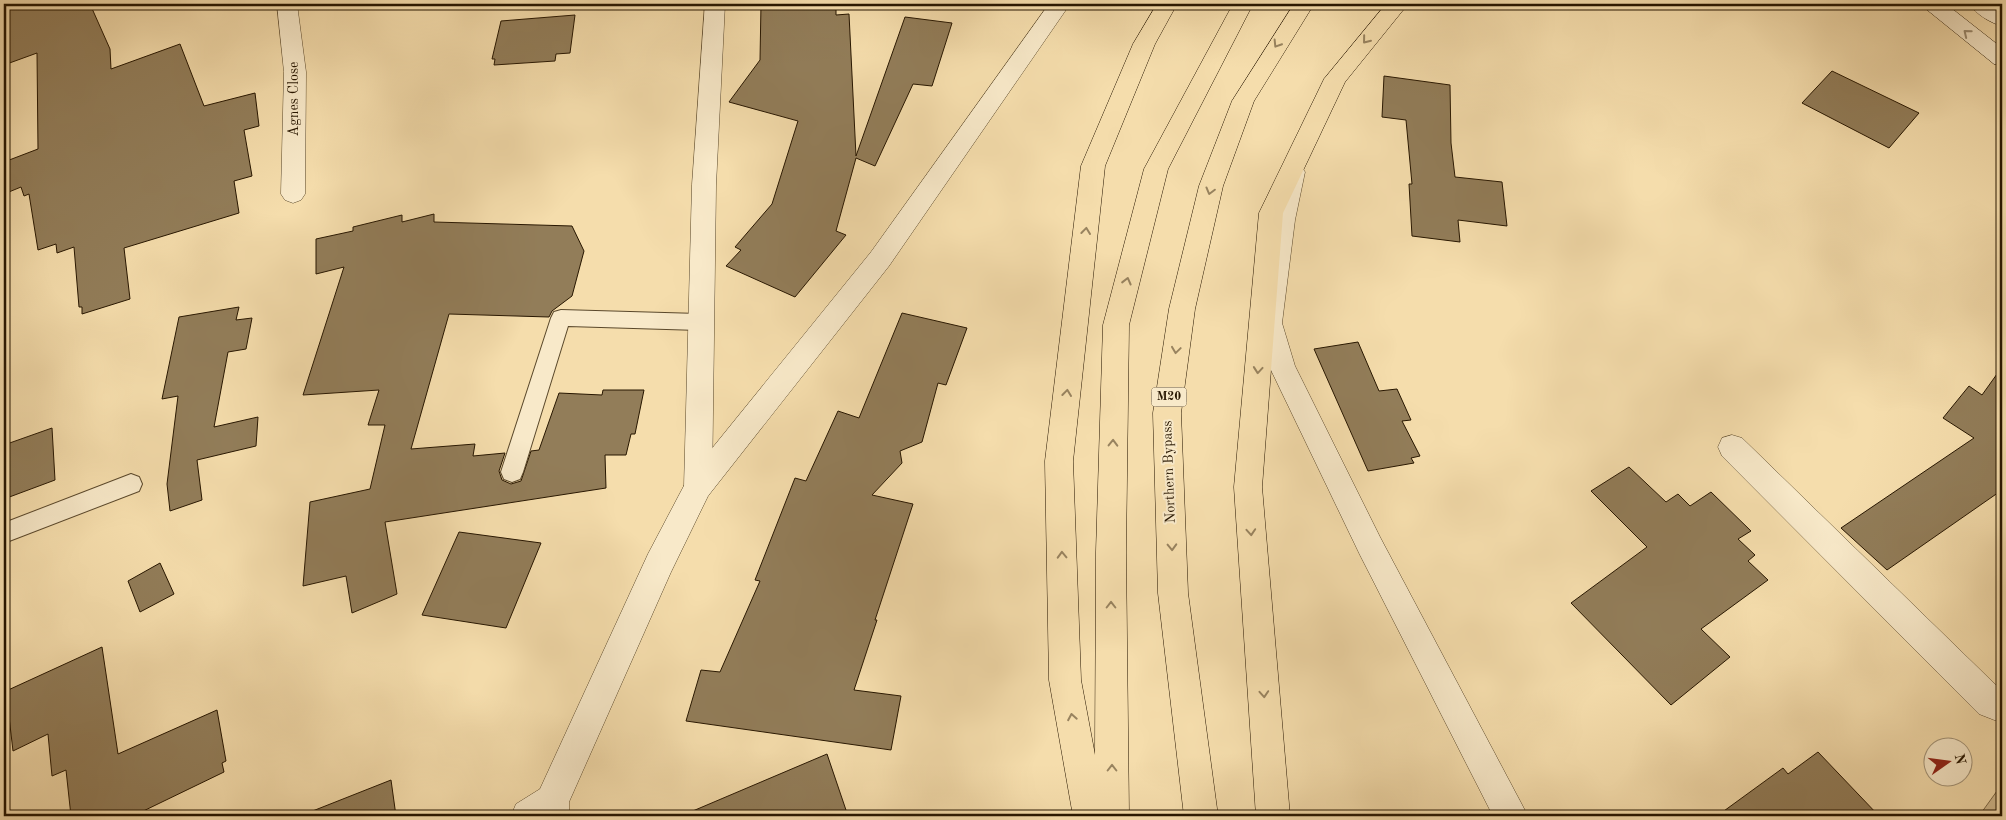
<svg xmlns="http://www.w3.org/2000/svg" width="2006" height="820" viewBox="0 0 2006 820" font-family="'Old Standard TT',serif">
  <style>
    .green { fill: #d2bb8f; stroke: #7c6848 }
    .building { fill: #927d59; stroke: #271600 }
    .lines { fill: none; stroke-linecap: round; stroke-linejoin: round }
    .service-casing { stroke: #5a482b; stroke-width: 2 }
    .minor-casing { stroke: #5a482b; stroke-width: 1 }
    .tertiary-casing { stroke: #5a482b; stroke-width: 1 }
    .secondary-casing { stroke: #271600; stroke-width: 1 }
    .motorway-casing { stroke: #271600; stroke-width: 1 }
    .service { fill: #f8e9c9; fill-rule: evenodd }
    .minor { fill: #f8e9c9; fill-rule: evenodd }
    .tertiary { fill: #f8e9c9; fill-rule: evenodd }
    .secondary { fill: #f8e9c9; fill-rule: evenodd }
    .motorway { fill: #f5ddac; fill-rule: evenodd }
    .oneway { stroke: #9a8a6f }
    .oneway2 { stroke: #98835f }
    .labels { text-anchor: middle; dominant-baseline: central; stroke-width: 4; stroke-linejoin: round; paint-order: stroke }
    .shield { fill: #f8e9c9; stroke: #66553c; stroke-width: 1 }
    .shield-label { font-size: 12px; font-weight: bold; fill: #271600 }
    .street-label { font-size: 14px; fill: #271600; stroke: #f8e9c9 }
  </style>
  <rect width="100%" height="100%" fill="#f5ddac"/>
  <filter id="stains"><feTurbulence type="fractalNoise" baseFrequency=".004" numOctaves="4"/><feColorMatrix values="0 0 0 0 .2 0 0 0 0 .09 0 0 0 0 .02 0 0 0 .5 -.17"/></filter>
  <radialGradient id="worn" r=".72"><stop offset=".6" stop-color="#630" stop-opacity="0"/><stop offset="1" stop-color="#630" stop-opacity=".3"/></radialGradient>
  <polygon class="green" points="2002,784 2002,816 1979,816"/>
  <g class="building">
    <polygon points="4,4 90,4 110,49 111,69 180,44 204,106 255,93 259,126 244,130 252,176 234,181 239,213 124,248 130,299 82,314 82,307 79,307 74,247 57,253 56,244 38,250 29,194 24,196 21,187 4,194 4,162 38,149 37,53 4,65"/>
    <polygon points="761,4 836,4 836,15 849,14 856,156 905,17 952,23 932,86 913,84 875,166 856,158 836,231 846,235 795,297 726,266 741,250 735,247 772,204 798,121 729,102 760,60"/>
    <polygon points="575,15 570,53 556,54 555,61 494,65 495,59 492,59 501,21"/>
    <polygon points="1832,71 1919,113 1889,148 1802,103"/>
    <polygon points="1384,76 1450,85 1451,143 1455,177 1502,182 1507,226 1458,220 1460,242 1412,236 1409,184 1412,184 1406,120 1382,117"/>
    <polygon points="434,214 434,222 572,226 584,251 572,296 552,311 549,317 449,314 411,449 475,444 473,456 505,453 499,471 502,480 511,484 521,481 531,451 539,450 559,393 602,395 603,390 644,390 635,434 631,434 626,455 605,455 606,488 385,522 397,594 352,613 346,576 303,586 310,502 370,489 385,425 368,425 379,390 303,395 344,267 316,274 316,239 353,231 353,227 402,215 402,222"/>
    <polygon points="239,307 236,320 252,318 246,349 228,352 214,427 258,417 256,446 197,460 202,500 170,511 167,484 178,396 162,399 179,317"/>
    <polygon points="902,313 967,328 946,385 938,383 922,442 900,451 902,463 872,495 913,504 875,620 877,620 854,690 901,696 891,750 686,721 701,670 720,672 760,581 755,580 795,478 806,481 838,411 859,418"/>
    <polygon points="1358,342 1379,391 1397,389 1411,420 1402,421 1420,456 1411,458 1414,463 1368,471 1314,349"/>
    <polygon points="2002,367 2002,490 1887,570 1841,528 1974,438 1943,418 1969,386 1982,395"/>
    <polygon points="52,428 55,480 4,499 4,445"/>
    <polygon points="1629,467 1666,502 1678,494 1690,506 1711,492 1751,531 1738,539 1755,555 1748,561 1768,580 1701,629 1730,657 1671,705 1571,603 1647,547 1591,491"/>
    <polygon points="459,532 541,543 506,628 422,615"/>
    <polygon points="160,563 174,594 140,612 128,581"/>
    <polygon points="102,647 118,754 217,710 226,761 222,763 224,772 133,816 71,816 66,770 52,776 48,734 13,751 6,691"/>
    <polygon points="1818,752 1879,816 1717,816 1783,768 1788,774"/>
    <polygon points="827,754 848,816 681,816"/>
    <polygon points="391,780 396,816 305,816 305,814"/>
  </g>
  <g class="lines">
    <defs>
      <g id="service">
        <polygon points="561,310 699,314 706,316 709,322 706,328 699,330 568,326 523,472 520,479 512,482 504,479 501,472 551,318 554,312"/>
        <polygon points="131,474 139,477 142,484 139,491 4,543 4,523"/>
      </g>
      <g id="minor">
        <polygon points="277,4 297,4 306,72 305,194 301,200 293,203 285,200 281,194 284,72"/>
        <polygon points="705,4 725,4 716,185 712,487 708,496 698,500 688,496 684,487 692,185"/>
        <polygon points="1293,163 1301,166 1305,172 1295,220 1282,323 1295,366 1380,537 1528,816 1493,816 1360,555 1269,366 1256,323 1271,220 1281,172 1285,166"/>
        <polygon points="1732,435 1742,438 2002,691 2002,723 1979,714 1722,456 1718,447 1722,438"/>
      </g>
      <polygon id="tertiary" points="1049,4 1070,4 889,266 708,496 671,572 569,802 569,816 511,816 516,804 540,789 648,554 688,478 871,252"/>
      <g id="secondary">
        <polygon points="1923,4 1946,4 2002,48 2002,66 1994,64 1926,9"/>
        <path d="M1970 4H1994L2002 9V26C1991 23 1975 14 1970 4Z"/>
      </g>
      <g id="motorway">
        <polygon points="1157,4 1177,4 1155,44 1105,166 1073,461 1081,680 1095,755 1096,552 1103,325 1144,169 1233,4 1253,4 1168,169 1129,325 1126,552 1129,816 1073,816 1049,680 1045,461 1081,166 1133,44"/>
        <polygon points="1294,4 1314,4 1254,101 1223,186 1195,309 1181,413 1188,593 1218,816 1184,816 1158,593 1153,413 1169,309 1199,186 1232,101"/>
        <polygon points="1386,4 1408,4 1345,82 1283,213 1262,487 1290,816 1256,816 1234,487 1259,213 1324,79"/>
      </g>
    </defs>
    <use href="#service" class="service-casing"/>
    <use href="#minor" class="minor-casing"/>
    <use href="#tertiary" class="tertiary-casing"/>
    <use href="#secondary" class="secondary-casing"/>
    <use href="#motorway" class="motorway-casing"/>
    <use href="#service" class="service"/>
    <use href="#minor" class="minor"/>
    <use href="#tertiary" class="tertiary"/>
    <use href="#secondary" class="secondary"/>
    <use href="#motorway" class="motorway"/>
  </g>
  <defs><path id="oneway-chevron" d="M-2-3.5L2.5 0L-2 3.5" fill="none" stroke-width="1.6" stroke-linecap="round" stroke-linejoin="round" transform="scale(1.25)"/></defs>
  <use class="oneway" href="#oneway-chevron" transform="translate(1967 33) rotate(-141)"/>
  <g class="oneway2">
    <use href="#oneway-chevron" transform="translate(1366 40) rotate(129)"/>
    <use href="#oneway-chevron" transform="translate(1277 44) rotate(122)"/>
    <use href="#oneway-chevron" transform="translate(1210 191) rotate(105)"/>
    <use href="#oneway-chevron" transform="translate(1086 231) rotate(-83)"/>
    <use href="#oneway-chevron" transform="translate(1127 281) rotate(-76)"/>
    <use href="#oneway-chevron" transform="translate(1176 350) rotate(98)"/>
    <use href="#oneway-chevron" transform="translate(1258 370) rotate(95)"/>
    <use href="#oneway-chevron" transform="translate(1067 393) rotate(-83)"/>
    <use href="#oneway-chevron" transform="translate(1113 443) rotate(-89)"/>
    <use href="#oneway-chevron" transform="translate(1251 532) rotate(86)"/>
    <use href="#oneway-chevron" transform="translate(1172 547) rotate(88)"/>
    <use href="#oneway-chevron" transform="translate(1062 555) rotate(-92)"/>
    <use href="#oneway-chevron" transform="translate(1111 605) rotate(-90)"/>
    <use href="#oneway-chevron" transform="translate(1264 694) rotate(86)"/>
    <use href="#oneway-chevron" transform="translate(1072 717) rotate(-100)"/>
    <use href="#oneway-chevron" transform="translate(1112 768) rotate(-90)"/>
  </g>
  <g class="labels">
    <rect class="shield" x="1151.5" y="387.5" width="35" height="19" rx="4"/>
    <g class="shield-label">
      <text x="1169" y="397">M20</text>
    </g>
    <g class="street-label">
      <text transform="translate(294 99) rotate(-90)">Agnes Close</text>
      <text transform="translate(1169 472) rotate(-92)">Northern Bypass</text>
    </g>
  </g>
  <rect width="2006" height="820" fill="none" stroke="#f5ddac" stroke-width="20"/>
  <rect x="5" y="5" width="1996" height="810" fill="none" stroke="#271600" stroke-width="2.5"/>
  <rect x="10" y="10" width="1986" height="800" fill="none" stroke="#271600"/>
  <g transform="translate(1948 762) rotate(76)"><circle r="24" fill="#f8e9c9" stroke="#a49579"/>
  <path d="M0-4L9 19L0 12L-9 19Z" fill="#8f2418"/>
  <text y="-8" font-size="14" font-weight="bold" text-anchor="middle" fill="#271600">N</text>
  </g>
  <rect width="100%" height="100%" filter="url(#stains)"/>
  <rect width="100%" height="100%" fill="url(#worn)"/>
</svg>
